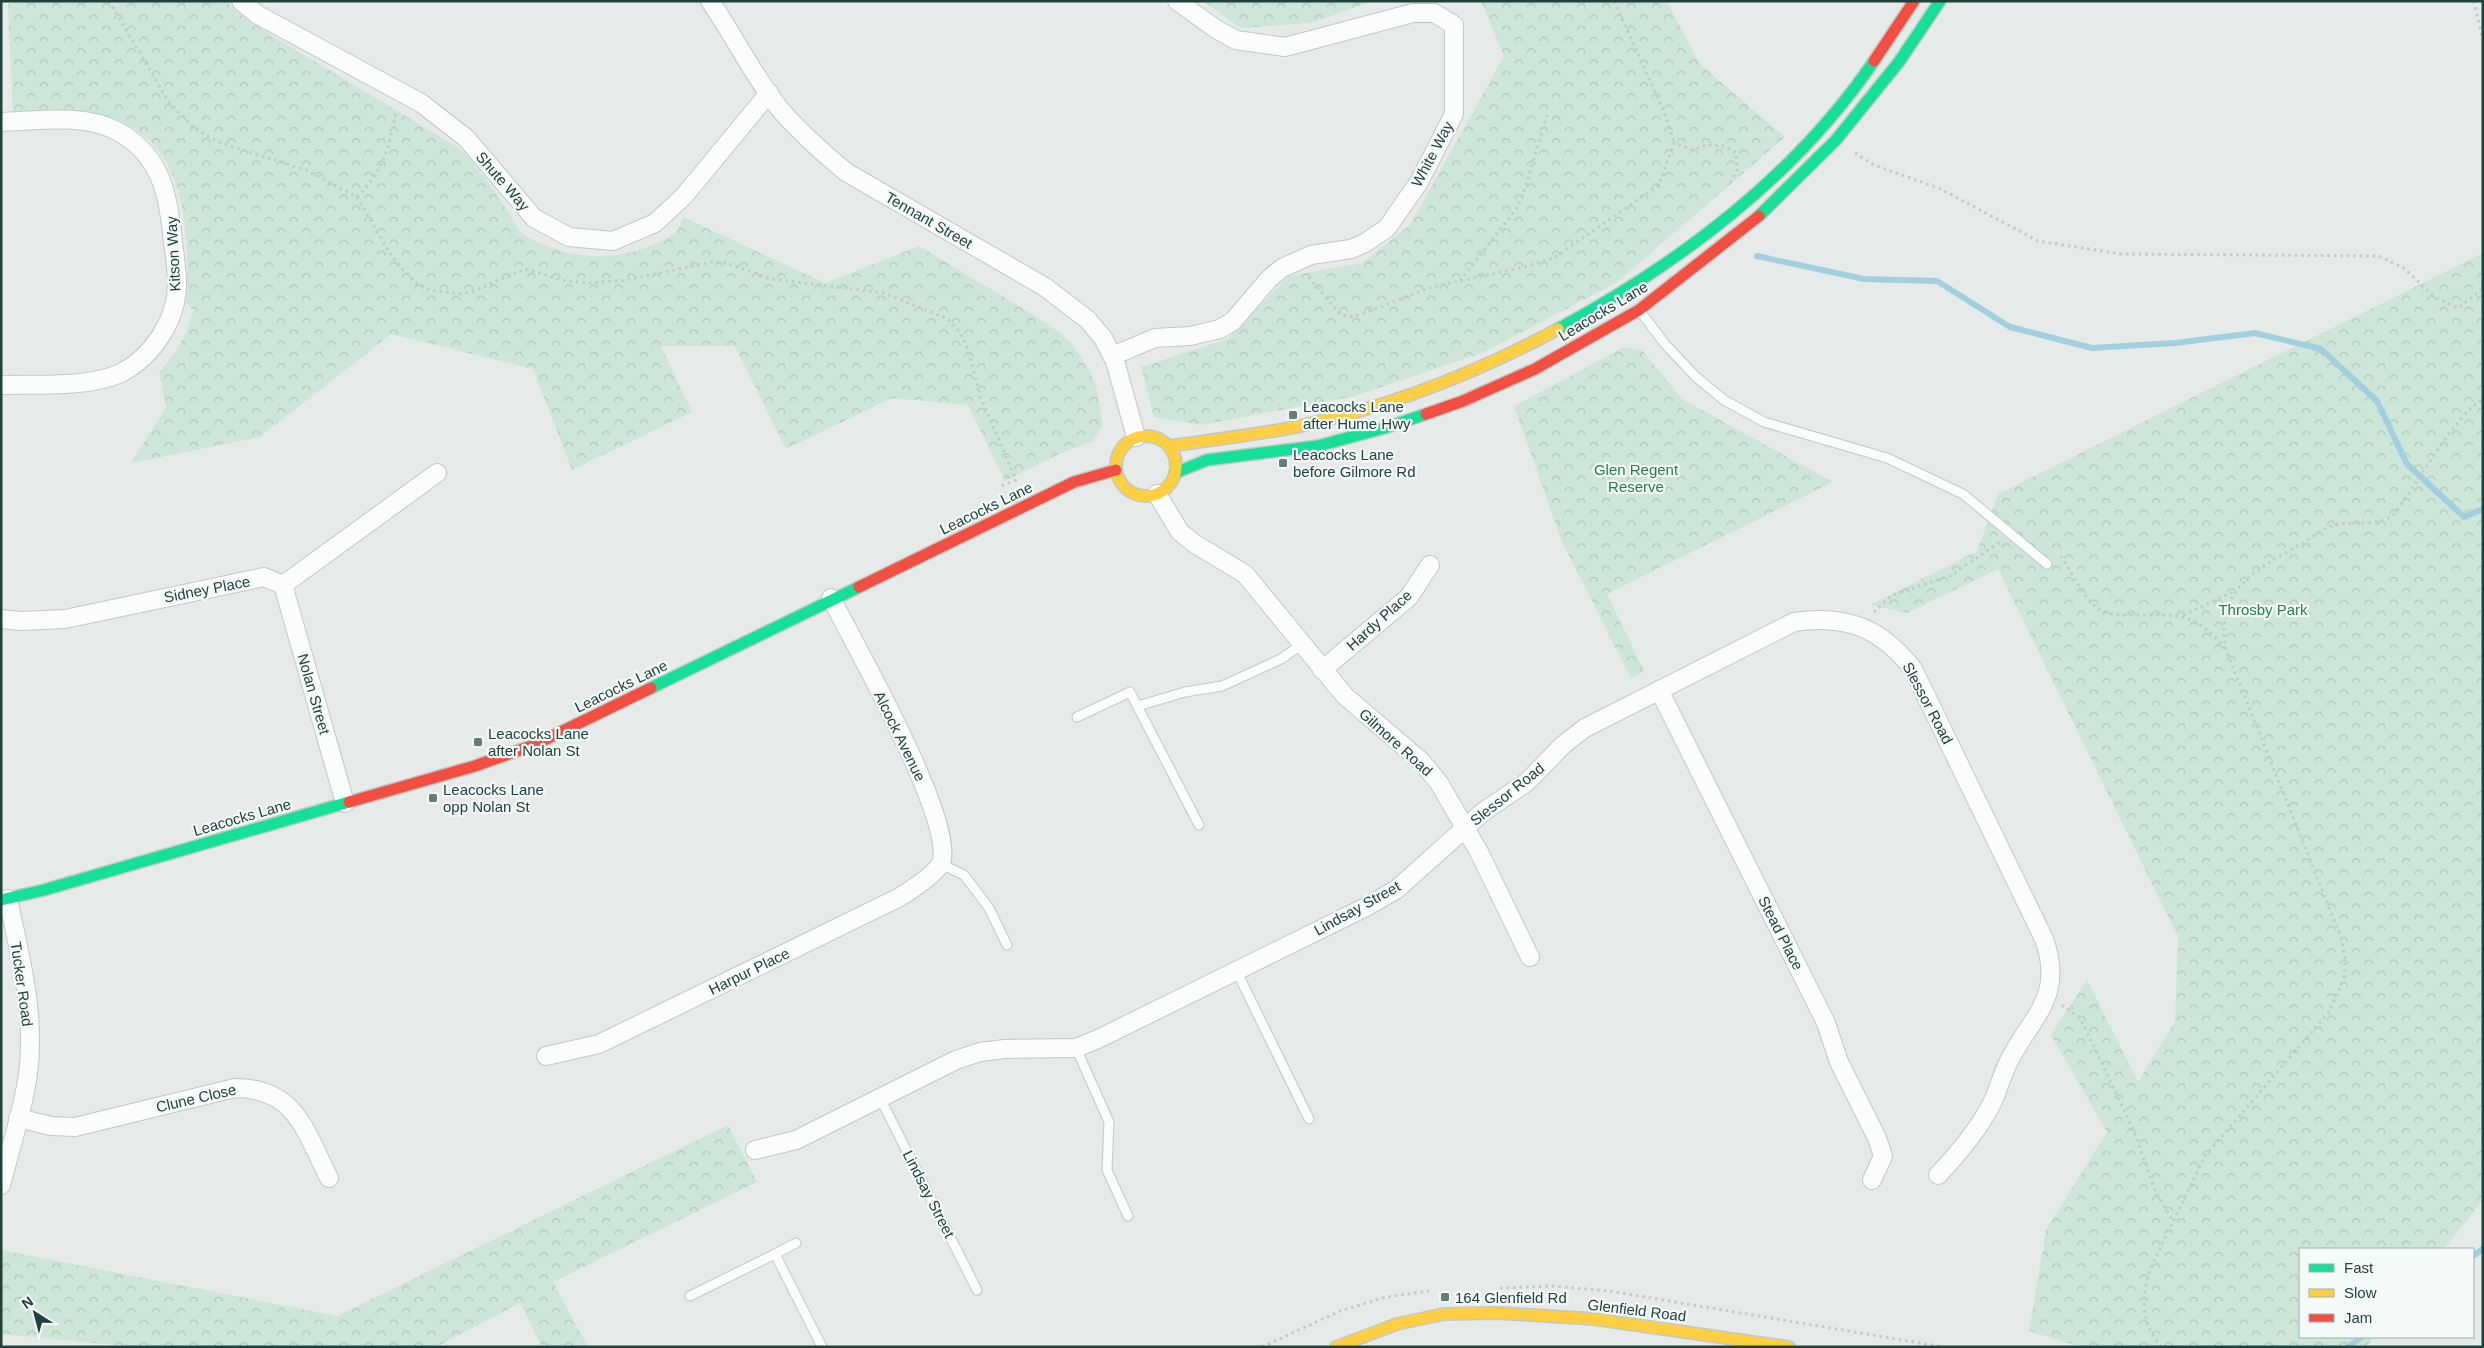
<svg xmlns="http://www.w3.org/2000/svg" width="2484" height="1348" viewBox="0 0 2484 1348" font-family="Helvetica,sans-serif">
  <style>
    .park { fill: url(#park-crowns) }
    .lines { fill: none; stroke-linecap: round; stroke-linejoin: round }
    .stream { stroke: #a2cfde; stroke-width: 6 }
    .lane-casing { stroke: #c3c8c7; stroke-width: 11 }
    .street-casing { stroke: #c3c8c7; stroke-width: 20 }
    .fast-casing { stroke: #c1c9c7; stroke-width: 14 }
    .slow-casing { stroke: #c1c9c7; stroke-width: 14 }
    .jam-casing { stroke: #c1c9c7; stroke-width: 14 }
    .path { stroke: #c1cbc9; stroke-width: 3; stroke-dasharray: 2.5 4; stroke-linecap: butt }
    .lane { stroke: #fbfcfc; stroke-width: 9 }
    .street { stroke: #fbfcfc; stroke-width: 18 }
    .fast { stroke: #16e098; stroke-width: 11 }
    .slow { stroke: #ffcf43; stroke-width: 11 }
    .jam { stroke: #f24e42; stroke-width: 11 }
    .poi-dot { fill: #657d79; stroke: #f4faf8; stroke-width: 2 }
    .labels { text-anchor: middle; dominant-baseline: central; stroke-width: 4.5; stroke-linejoin: round; paint-order: stroke }
    .street-label { font-size: 15px; fill: #20423d; stroke: #f4faf8 }
    .poi-label { font-size: 15px; fill: #20423d; stroke: #f4faf8; text-anchor: start }
    .park-label { font-size: 15px; fill: #257e51; stroke: #f4faf8 }
  </style>
  <defs>
    <pattern id="park-crowns" width="20" height="18" patternUnits="userSpaceOnUse" patternTransform="scale(1.25)"><rect width="20" height="18" fill="#cde6d7"/><path d="M2 6a3 3 0 1 1 6 0M12 15a3 3 0 1 1 6 0" fill="none" stroke="#b0c6b9"/></pattern>
  </defs>
  <rect width="100%" height="100%" fill="#e6ebe9"/>
  <g class="park">
    <path d="M12 1H225L251 23 459 148C479 166 493 190 508 212 512 218 515 226 520 231 527 238 538 242 547 246 591 264 637 258 677 232L683 217 825 283 919 246 1044 321 1070 341 1089 370 1096 385 1103 425 1092 442 1065 451 1005 481 968 405 892 398 786 449 735 346H661L692 412 572 470 533 369 391 334 260 437 131 463 166 407 159 372C176 353 188 335 193 310L186 303C190 232 188 133 100 116 78 111 37 115 13 115L8 4Z"/>
    <polygon points="1203,1 1373,1 1311,23 1241,28"/>
    <polygon points="1478,1 1667,1 1699,63 1785,137 1616,283 1482,353 1355,396 1201,425 1154,417 1141,367 1227,339 1289,276 1362,263 1410,225 1504,56 1482,3"/>
    <polygon points="2483,253 2483,1200 2444,1249 2300,1249 2300,1337 2374,1337 2366,1347 2082,1347 2029,1331 2046,1230 2107,1132 2051,1035 2087,980 2138,1082 2175,1021 2178,937 1998,569 1907,613 1870,605 1977,551 1998,494"/>
    <polygon points="1624,347 1642,350 1682,399 1833,482 1607,594 1644,671 1631,678 1562,542 1514,406"/>
    <polygon points="728,1125 757,1182 553,1282 588,1347 542,1347 520,1303 436,1347 138,1347 1,1334 1,1250 337,1316"/>
  </g>
  <g class="lines">
    <g class="stream">
      <polyline points="1757,256 1864,279 1937,281 2010,327 2092,348 2175,343 2255,333 2321,349 2377,401 2407,464 2464,517 2483,509"/>
      <polyline points="2473,1256 2483,1249"/>
      <polyline points="2348,1347 2362,1337"/>
    </g>
    <defs>
      <g id="lane">
        <polyline points="1640,311 1665,344 1696,377 1724,400 1764,422 1887,458 1963,494 2047,564"/>
        <polyline points="1138,706 1185,692 1222,686 1281,659 1301,645"/>
        <polyline points="1077,717 1130,692 1199,825"/>
        <polyline points="941,864 964,875 989,908 1007,945"/>
        <polyline points="1237,972 1309,1119"/>
        <polyline points="1076,1048 1109,1122 1107,1170 1128,1216"/>
        <polyline points="880,1098 977,1290"/>
        <polyline points="796,1243 775,1254 822,1347"/>
        <polyline points="690,1296 775,1254"/>
      </g>
      <g id="street">
        <polyline points="241,1 258,15 421,103 466,138 534,218 569,237 613,241 655,223 684,196 769,93"/>
        <path d="M710 1C734 36 753 75 779 108 799 132 822 152 846 172L1045 287 1088 320 1103 338 1115 361 1136 437"/>
        <path d="M1 122C37 121 83 113 117 131 162 155 169 197 173 243 175 256 177 271 177 284 177 320 152 357 121 373 88 388 37 384 1 385"/>
        <polyline points="1112,356 1155,338 1190,336 1220,329 1233,321 1269,279 1282,268 1311,255 1351,249 1365,243 1387,228 1419,182 1454,114 1454,25 1434,13 1413,13 1285,47 1236,40 1216,29 1177,1"/>
        <polyline points="1157,494 1180,532 1195,544 1245,574 1345,696 1421,761 1439,783 1479,852 1530,957"/>
        <polyline points="283,585 345,803"/>
        <polyline points="1,619 21,621 65,619 264,577 283,585 437,473"/>
        <polyline points="1322,670 1409,597 1430,565"/>
        <polyline points="1659,690 1826,1023 1839,1062 1877,1138 1883,1156 1872,1180"/>
        <path d="M546 1056 599 1044 900 897C911 890 936 874 941 863 957 824 853 641 831 598"/>
        <path d="M18 1118 51 1126 75 1127 235 1088C296 1088 305 1131 329 1178"/>
        <path d="M755 1150 796 1140 956 1060 980 1052 1005 1049 1076 1048 1098 1039 1368 906 1397 889 1483 812 1527 782 1563 745 1585 728 1794 622C1846 614 1881 628 1913 669L2044 939C2065 998 2031 1016 2008 1063 2001 1077 1998 1092 1991 1105 1978 1130 1957 1155 1938 1175"/>
        <path d="M1 1185C10 1149 23 1111 28 1074 36 1015 20 956 8 899"/>
      </g>
      <g id="fast">
        <polyline points="1759,216 1836,140 1899,62 1940,1"/>
        <path d="M1558 329C1680 263 1795 177 1874 61"/>
        <polyline points="1175,473 1207,460 1318,446 1388,427 1426,414"/>
        <polyline points="651,688 859,587"/>
        <polyline points="1,900 44,890 349,802"/>
      </g>
      <g id="slow">
        <circle cx="1146" cy="466" r="30"/>
        <path d="M1169 446C1212 440 1254 435 1296 427 1386 408 1477 373 1558 329"/>
        <polyline points="1336,1347 1397,1324 1444,1314 1499,1313 1594,1319 1789,1347"/>
      </g>
      <g id="jam">
        <polyline points="1874,61 1914,1"/>
        <polyline points="1426,414 1463,401 1535,369 1639,310 1759,216"/>
        <polyline points="859,587 1074,482 1116,470"/>
        <polyline points="349,802 475,766 534,745 651,688"/>
      </g>
    </defs>
    <use href="#lane" class="lane-casing"/>
    <use href="#street" class="street-casing"/>
    <use href="#fast" class="fast-casing"/>
    <use href="#slow" class="slow-casing"/>
    <use href="#jam" class="jam-casing"/>
    <g class="path">
      <polyline points="109,1 168,101 194,128 218,142 306,170 357,197 389,252 404,271 417,283 430,290 459,294 474,291 525,269 566,281 590,283 627,280 712,262 727,263 771,279 884,293 948,319 959,331 967,347 981,398 1016,480 999,487"/>
      <polyline points="1614,1 1665,114 1674,143"/>
      <polyline points="2474,1 2483,41"/>
      <polyline points="1855,153 1874,165 1941,189 2038,241 2121,254 2379,256 2405,269 2436,298 2459,308 2483,288"/>
      <path d="M357 197C386 167 388 149 396 111"/>
      <polyline points="1309,277 1338,312 1348,317 1359,315 1432,287 1520,268 1554,258 1659,185 1674,143 1693,150 1706,145 1725,146 1736,153 1738,169 1729,185"/>
      <polyline points="1460,281 1517,208 1523,195 1547,115"/>
      <path d="M2061 556C2072 572 2083 598 2099 609 2108 615 2119 615 2130 615 2178 615 2192 610 2226 649"/>
      <polyline points="1874,612 1892,595 1950,576 2000,542"/>
      <polyline points="2183,615 2233,592"/>
      <polyline points="2062,1005 2079,1017 2085,1028 2133,1129 2156,1193 2173,1221"/>
      <polyline points="1500,1288 1552,1286 1609,1291 1944,1347"/>
      <polyline points="1262,1347 1340,1311 1386,1297 1429,1291"/>
      <path d="M2161 1347 2148 1327 2144 1307 2145 1290 2150 1269 2205 1156 2329 1012 2344 978 2345 958 2341 937 2226 650C2215 590 2254 571 2299 545 2311 539 2327 525 2340 524 2354 522 2385 526 2395 513 2412 491 2461 406 2483 400"/>
    </g>
    <use href="#lane" class="lane"/>
    <use href="#street" class="street"/>
    <use href="#fast" class="fast"/>
    <use href="#slow" class="slow"/>
    <use href="#jam" class="jam"/>
  </g>
  <g class="poi-dot">
    <rect x="1288" y="410" width="10" height="10" rx="2.5"/>
    <rect x="1278" y="458" width="10" height="10" rx="2.5"/>
    <rect x="473" y="737" width="10" height="10" rx="2.5"/>
    <rect x="428" y="793" width="10" height="10" rx="2.5"/>
    <rect x="1440" y="1292" width="10" height="10" rx="2.5"/>
  </g>
  <g class="labels">
    <g class="street-label">
      <text transform="translate(1432 154) rotate(-62)">White Way</text>
      <text transform="translate(503 181) rotate(49)">Shute Way</text>
      <text transform="translate(929 220) rotate(30)">Tennant Street</text>
      <text transform="translate(173 254) rotate(-93)">Kitson Way</text>
      <text transform="translate(1603 311) rotate(-31)">Leacocks Lane</text>
      <text transform="translate(986 508) rotate(-26)">Leacocks Lane</text>
      <text transform="translate(207 589) rotate(-11)">Sidney Place</text>
      <text transform="translate(1379 620) rotate(-42)">Hardy Place</text>
      <text transform="translate(621 686) rotate(-26)">Leacocks Lane</text>
      <text transform="translate(314 694) rotate(74)">Nolan Street</text>
      <text transform="translate(1928 703) rotate(62)">Slessor Road</text>
      <text transform="translate(900 736) rotate(64)">Alcock Avenue</text>
      <text transform="translate(1396 742) rotate(42)">Gilmore Road</text>
      <text transform="translate(1507 794) rotate(-39)">Slessor Road</text>
      <text transform="translate(242 817) rotate(-16)">Leacocks Lane</text>
      <text transform="translate(1357 908) rotate(-29)">Lindsay Street</text>
      <text transform="translate(1781 933) rotate(63)">Stead Place</text>
      <text transform="translate(749 971) rotate(-26)">Harpur Place</text>
      <text transform="translate(22 984) rotate(82)">Tucker Road</text>
      <text transform="translate(196 1098) rotate(-13)">Clune Close</text>
      <text transform="translate(929 1194) rotate(63)">Lindsay Street</text>
      <text transform="translate(1637 1310) rotate(7)">Glenfield Road</text>
    </g>
    <g class="poi-label">
      <text x="1303" y="406">Leacocks Lane<tspan x="1303" dy="17">after Hume Hwy</tspan></text>
      <text x="1293" y="454">Leacocks Lane<tspan x="1293" dy="17">before Gilmore Rd</tspan></text>
      <text x="488" y="733">Leacocks Lane<tspan x="488" dy="17">after Nolan St</tspan></text>
      <text x="443" y="789">Leacocks Lane<tspan x="443" dy="17">opp Nolan St</tspan></text>
      <text x="1455" y="1297">164 Glenfield Rd</text>
    </g>
    <g class="park-label">
      <text x="1636" y="469">Glen Regent<tspan x="1636" dy="17">Reserve</tspan></text>
      <text x="2263" y="609">Throsby Park</text>
    </g>
  </g>
  <rect width="2484" height="1348" fill="none" stroke="#20423d" stroke-width="5"/>
  <rect x="2299" y="1248" width="175" height="90" fill="#f4faf8" stroke="#9fb0ad"/>
  <rect x="2309" y="1264" width="25" height="8" fill="#16e098" stroke="#9fb0ad"/>
  <text x="2344" y="1273" font-size="15" fill="#20423d">Fast</text>
  <rect x="2309" y="1289" width="25" height="8" fill="#ffcf43" stroke="#9fb0ad"/>
  <text x="2344" y="1298" font-size="15" fill="#20423d">Slow</text>
  <rect x="2309" y="1314" width="25" height="8" fill="#f24e42" stroke="#9fb0ad"/>
  <text x="2344" y="1323" font-size="15" fill="#20423d">Jam</text>
  <g transform="translate(35 1313) rotate(324)" stroke="#f4faf8" stroke-width="4" paint-order="stroke">
  <path d="M0-4L9 19L0 12L-9 19Z" fill="#20423d"/>
  <text y="-8" font-size="14" font-weight="bold" text-anchor="middle" fill="#20423d">N</text>
  </g>
</svg>
